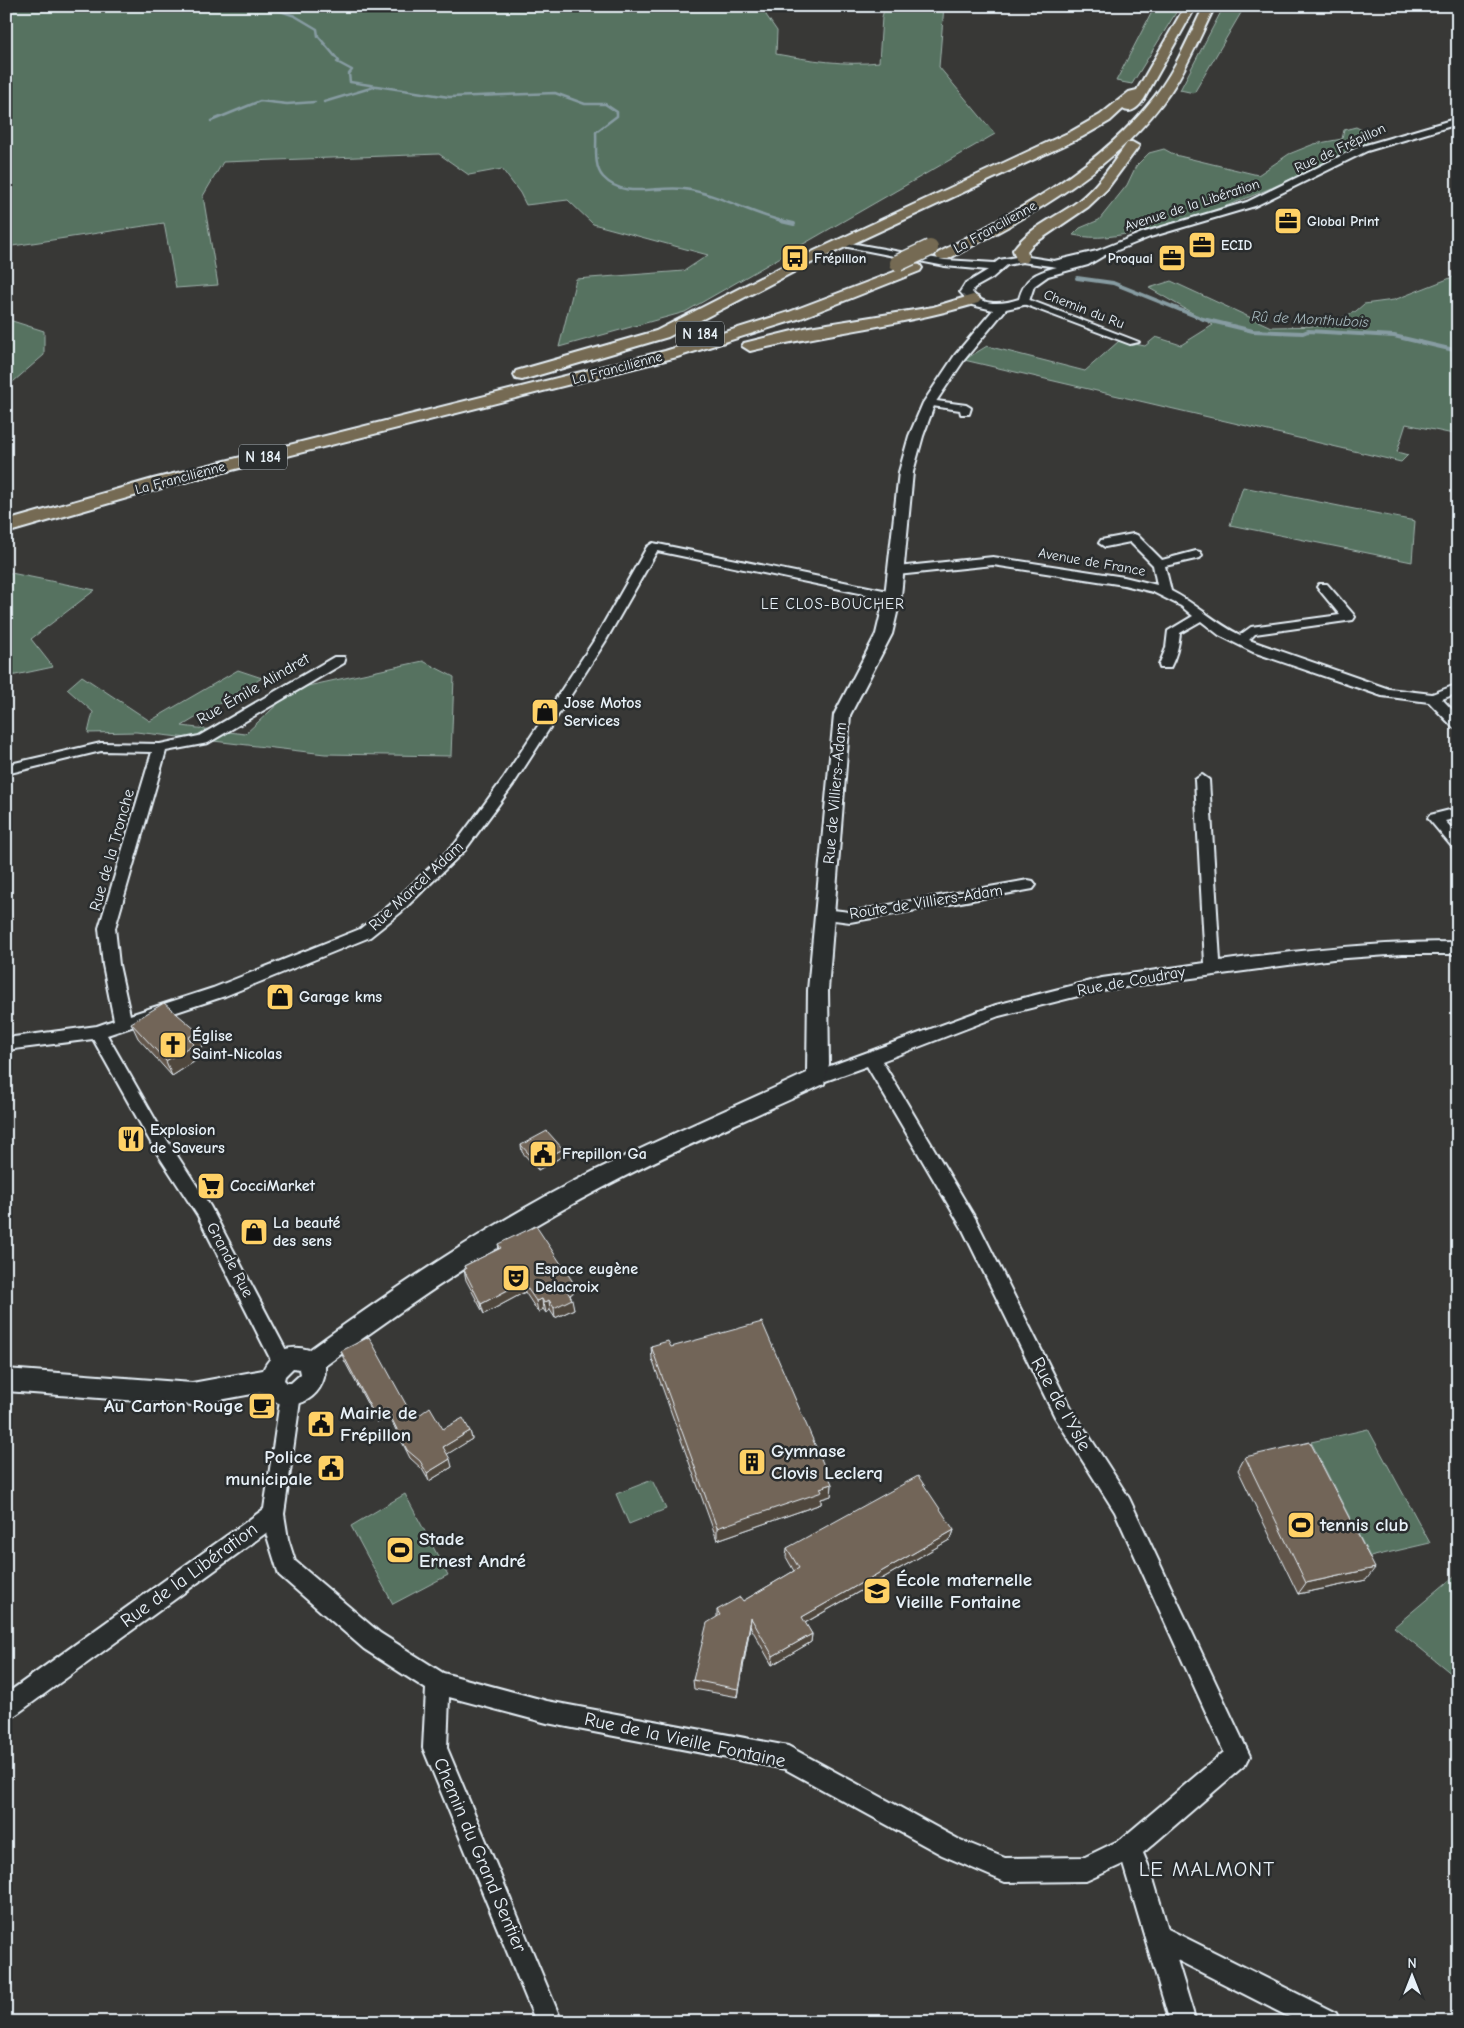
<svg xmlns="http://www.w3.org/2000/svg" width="1464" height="2028" viewBox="0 0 1464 2028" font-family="'Comic Neue',sans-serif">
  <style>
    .green { fill: #567261; stroke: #9fb2ac }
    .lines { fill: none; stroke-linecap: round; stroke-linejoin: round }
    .stream-far1 { stroke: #879ca2; stroke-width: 2.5 }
    .stream { stroke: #879ca2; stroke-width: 4 }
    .minor-casing { stroke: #e8f1f8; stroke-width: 4 }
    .tertiary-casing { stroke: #e8f1f8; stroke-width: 4 }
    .trunk-casing { stroke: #e8f1f8; stroke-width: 4 }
    .minor { fill: #2a2d2e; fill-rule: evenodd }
    .tertiary { fill: #2a2d2e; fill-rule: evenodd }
    .trunk { fill: #746b52; fill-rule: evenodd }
    .trunk-bridge-casing { stroke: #e8f1f8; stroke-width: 19; stroke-linecap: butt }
    .trunk-bridge { stroke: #746b52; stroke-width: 16 }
    .wall { fill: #62574c; stroke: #e8f1f8 }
    .shaded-wall { fill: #50473e; stroke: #e8f1f8 }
    .building { fill: #726558; stroke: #e8f1f8 }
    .labels { text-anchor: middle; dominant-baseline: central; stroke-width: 5; stroke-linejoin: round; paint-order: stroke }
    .far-street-label { font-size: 14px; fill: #e8f1f8; stroke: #2a2d2e }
    .far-poi-label { font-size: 14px; font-weight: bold; fill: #e8f1f8; stroke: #2a2d2e; text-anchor: start }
    .far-water-label { font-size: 15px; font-style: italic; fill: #a7b9be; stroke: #2a2d2e }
    .shield { fill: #2a2d2e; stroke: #afb6bb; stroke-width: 1 }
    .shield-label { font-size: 15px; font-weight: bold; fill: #e8f1f8 }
    .far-neighbourhood-label { font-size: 15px; letter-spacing: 1px; fill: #e8f1f8; stroke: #2a2d2e }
    .street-label { font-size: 16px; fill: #e8f1f8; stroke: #2a2d2e }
    .poi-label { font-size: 16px; font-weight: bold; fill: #e8f1f8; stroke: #2a2d2e; text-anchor: start }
    .near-street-label { font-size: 19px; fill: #e8f1f8; stroke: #2a2d2e }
    .near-poi-label { font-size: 19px; font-weight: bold; fill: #e8f1f8; stroke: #2a2d2e; text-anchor: start }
    .near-neighbourhood-label { font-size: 21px; letter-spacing: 1px; fill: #e8f1f8; stroke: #2a2d2e }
  </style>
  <rect width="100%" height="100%" fill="#383836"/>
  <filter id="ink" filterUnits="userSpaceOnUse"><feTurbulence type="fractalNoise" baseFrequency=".02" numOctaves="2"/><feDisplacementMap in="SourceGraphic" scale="10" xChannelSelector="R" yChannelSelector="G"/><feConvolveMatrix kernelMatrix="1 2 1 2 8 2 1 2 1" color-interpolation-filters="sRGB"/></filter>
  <g filter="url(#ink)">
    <g class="green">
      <path d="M6 6H768L766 15 777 31 776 54C810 60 845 66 879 62L882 17 885 6H944L939 67 995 134 685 312 559 347 576 279 684 271 708 255 593 224 568 200 526 205 520 193 502 169 469 175 439 154 223 162 203 196 218 285 176 288 164 223 6 247Z"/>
      <polygon points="1155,6 1180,6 1132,84 1116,81"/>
      <polygon points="1224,6 1245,6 1194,93 1180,90"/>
      <path d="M1356 127 1366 132 1363 139 1369 143C1295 178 1221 214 1141 231 1117 236 1097 240 1073 235L1080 228 1099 220 1127 185 1136 166 1149 153 1164 149 1175 155 1258 175 1289 154 1314 144 1342 139 1344 130Z"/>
      <polygon points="1458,275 1458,435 1406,424 1397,452 1408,455 1401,462 964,360 987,346 1085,371 1119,341 1145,346 1156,337 1181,345 1213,325 1149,288 1171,281 1271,327 1325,326 1356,311 1364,304 1394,300"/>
      <polygon points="6,319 44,331 44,355 6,388"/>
      <polygon points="1243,487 1415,521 1412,562 1230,525"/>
      <polygon points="6,572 95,590 31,639 53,667 6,677"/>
      <polygon points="423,661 454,677 451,756 325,754 136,732 88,733 93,712 67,689 82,676 150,721 238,670 262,678 182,726 245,734 294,689"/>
      <polygon points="1368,1429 1430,1543 1370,1557 1311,1442"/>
      <polygon points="652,1480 666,1509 629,1524 616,1494"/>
      <polygon points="405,1494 448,1575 393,1604 351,1526"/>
      <polygon points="1458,1573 1458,1679 1394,1627"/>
    </g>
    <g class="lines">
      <g class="stream-far1">
        <path d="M266 6 295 16 317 29 318 36 339 61 337 62 352 70 349 74 350 82 449 97 555 93 585 104H605L617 112V116L596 132C597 145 593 166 603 177 624 200 657 185 684 189 720 194 752 215 787 222"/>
        <polyline points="324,102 374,87"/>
        <polyline points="211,121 260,101 287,104 315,102"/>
      </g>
      <g class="stream">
        <polyline points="781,221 794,224"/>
        <polyline points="1077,278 1113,283 1203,319 1253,331 1303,333 1308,331 1394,336 1458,351"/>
      </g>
      <defs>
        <g id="minor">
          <polygon points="1021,299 1027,299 1139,342 1130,344 1021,303"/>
          <polygon points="929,400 966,405 971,408 969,414 961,414 960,410 925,405 925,401"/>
          <path d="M1133 534 1137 535 1162 560 1196 551 1200 552 1202 555 1200 558 1165 566 1171 591C1195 603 1215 623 1240 635L1251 627 1340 615 1317 587 1319 584H1327L1353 614 1355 617 1353 620 1255 634 1249 640 1389 689 1432 694 1458 684V693L1442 699 1458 716V728L1453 727 1429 702 1382 696 1253 652 1219 635 1201 621 1180 633C1179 645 1176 657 1170 668H1160L1159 665 1166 648 1168 631 1193 616 1181 606 1153 592 1124 585 993 565 897 575 891 571 897 567 993 557 1124 577 1157 585 1153 565 1130 542 1105 547 1099 543 1101 540Z"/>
          <polygon points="653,543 893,592 899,596 893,600 657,551 605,642 513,785 465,850 400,913 370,937 225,996 107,1035 167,1140 210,1206 289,1356 292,1362 289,1368 282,1371 275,1368 198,1216 155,1150 93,1039 6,1050 6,1038 97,1026 114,1020 103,965 99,928 152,752 101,751 6,774 6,765 101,743 160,744 199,736 334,657 344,657 345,660 344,663 208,743 166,751 115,928 119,965 130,1015 213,988 360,929 390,905 455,844 503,779 593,642 647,547"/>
          <path d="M1202 775 1209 780 1220 961C1299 950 1378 942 1458 942V954H1402L1333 959 1102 990 999 1016 882 1061 975 1218 1069 1405 1129 1498 1250 1756 1246 1764 1143 1853 1151 1872 1168 1929 1336 2013 1340 2022H1299L1177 1960 1195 2019 1194 2022H1170L1123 1864 1086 1881 1005 1882 942 1855 785 1769 547 1723 449 1697 447 1748 562 2022H536L423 1748 426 1689 364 1649 279 1575 266 1533 14 1716 6 1719V1694L264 1509 281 1394 284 1388 291 1385 298 1388 301 1394 284 1514 288 1539 295 1561 380 1633 443 1673 547 1701 788 1746 958 1839 1005 1858 1085 1857 1120 1840 1224 1752 1115 1512 1055 1417 962 1228 867 1066 817 1084 811 1083 809 1078 811 1073 996 1005 1102 978 1205 963 1195 780Z"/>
          <polygon points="1458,808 1458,818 1445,821 1458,835 1458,850 1453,848 1428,818 1430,815"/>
          <polygon points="1028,880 1033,881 1036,885 1033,889 850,922 819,918 816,914 819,910 824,909 850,912"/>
        </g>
        <path id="tertiary" d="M1458 118V124L1367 151 1255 206 1150 237 1105 255 1088 265 1048 276 1034 286 1028 304 1006 309 964 360 935 403 923 436 913 472 901 596 892 634 850 715 828 990 829 1064 824 1084C753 1117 678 1148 608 1185 508 1237 415 1299 325 1366 327 1400 286 1419 263 1392L192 1405 6 1391V1369L192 1383 263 1370C272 1350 290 1344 309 1350 399 1285 494 1221 594 1171 664 1137 736 1106 807 1073L808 990 834 715 876 634 885 596 899 472 909 436 923 403 955 355 993 310 972 305 960 292 965 284 988 270 945 266 843 246 837 243 839 241 945 260 995 263 999 260 1022 256 1054 261 1097 251 1142 233 1247 202 1359 147ZM1022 262 1057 267C1035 273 1025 277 1019 299 1004 304 982 307 972 292L974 288 992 278 1007 265ZM293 1368 300 1369 301 1374 291 1383H287L284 1380 285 1376Z"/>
        <g id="trunk">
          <path d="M1185 6H1196L1144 99C1139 106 1132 115 1123 109L1110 121 1082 137 807 265 668 337 522 380 516 379 514 375 516 371 656 331 797 259 1072 131 1100 115 1129 92 1137 90Z"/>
          <path d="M1204 6H1215C1201 34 1189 64 1171 91 1117 170 1031 215 948 259H938L936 256 938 253C1017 211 1099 169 1155 96 1176 69 1189 36 1204 6Z"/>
          <path d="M1132 142 1139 146 1107 189 1088 207 1032 245 1027 251 1029 259 1027 262H1017L1013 250C1028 228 1057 217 1077 202 1098 186 1112 164 1127 143Z"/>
          <polygon points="915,264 920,265 922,268 920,271 801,318 677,357 165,487 6,533 6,521 153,479 665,351 789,312"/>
          <path d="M973 295 978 297 981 300 978 303C904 325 826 333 750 351L742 346 744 343 809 327 933 307Z"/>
        </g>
      </defs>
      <use href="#minor" class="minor-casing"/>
      <use href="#tertiary" class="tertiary-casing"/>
      <use href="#trunk" class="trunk-casing"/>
      <use href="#minor" class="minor"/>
      <use href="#tertiary" class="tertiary"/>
      <use href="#trunk" class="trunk"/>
      <defs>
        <polyline id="trunk-bridge" points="898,263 930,248"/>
      </defs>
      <use href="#trunk-bridge" class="trunk-bridge-casing"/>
      <use href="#trunk-bridge" class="trunk-bridge"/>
    </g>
    <g class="wall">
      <polygon points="131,1023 203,1046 196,1050 200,1058 172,1076 138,1038"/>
      <polygon points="521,1145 563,1149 563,1156 538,1170 522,1152"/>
      <polygon points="498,1244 573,1282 574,1292 570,1295 574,1309 555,1318 550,1310 546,1313 543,1309 538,1312 525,1292 484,1314 466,1280 464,1270 465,1269 464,1266 499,1249"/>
      <polygon points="651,1346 671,1347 832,1484 831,1496 821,1499 821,1504 717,1540 652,1359"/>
      <polygon points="341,1351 414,1419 443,1429 470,1431 472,1439 447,1454 452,1467 429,1481 422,1469 410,1458 390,1418 377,1422 344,1360"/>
      <polygon points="1245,1457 1366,1580 1298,1594 1238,1470"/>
      <polygon points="954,1530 951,1539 805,1623 812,1634 811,1642 772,1665 750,1626 738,1697 694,1689 693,1680 717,1617 717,1610 743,1601 794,1571 786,1557 787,1548"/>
    </g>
    <g class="shaded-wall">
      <polygon points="197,1031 203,1046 196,1050 200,1058 172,1076 166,1061 188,1038"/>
      <polygon points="563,1149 563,1156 538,1170 537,1163"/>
      <polygon points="523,1282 525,1292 484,1314 481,1304"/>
      <polygon points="573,1282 574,1292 570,1295 571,1299 572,1299 574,1309 555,1318 554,1308 567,1291 568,1285"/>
      <polygon points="542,1299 543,1309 538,1312 536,1301"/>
      <polygon points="549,1300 550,1310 546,1313 544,1303"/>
      <polygon points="387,1409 390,1418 377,1422 374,1414"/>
      <polygon points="470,1431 472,1439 446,1455 443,1447"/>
      <polygon points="450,1459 452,1467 429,1481 427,1473"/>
      <polygon points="832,1484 831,1496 821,1499 821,1504 717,1540 717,1528 820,1488"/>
      <polygon points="954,1530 951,1539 801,1625 802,1617"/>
      <polygon points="1375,1568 1366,1580 1298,1594 1306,1583"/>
      <polygon points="751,1618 750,1626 738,1697 738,1689"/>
      <polygon points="812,1634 811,1642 772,1665 773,1656"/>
    </g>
    <g class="building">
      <polygon points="164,1003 197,1031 188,1038 194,1044 166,1061 131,1023"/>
      <polygon points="547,1131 563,1149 537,1163 521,1145"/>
      <polygon points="536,1226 573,1282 568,1285 570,1289 567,1291 572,1299 554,1308 549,1300 544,1303 542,1299 536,1301 523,1282 481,1304 464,1270 466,1269 464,1266 501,1248 498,1244"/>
      <polygon points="762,1322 832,1484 820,1488 822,1492 717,1528 651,1346 668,1341 671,1347"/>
      <polygon points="369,1337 414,1419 430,1407 443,1429 463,1418 470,1431 443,1447 450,1459 427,1473 420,1461 407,1450 387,1409 374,1414 341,1351"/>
      <polygon points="1310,1442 1375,1568 1306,1583 1245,1457"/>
      <polygon points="918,1476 954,1530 802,1617 812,1634 773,1656 751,1618 738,1689 693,1680 707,1623 720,1615 717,1610 740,1597 743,1601 799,1568 787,1548"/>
    </g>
  </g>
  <defs>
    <symbol id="office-square" viewBox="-11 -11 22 22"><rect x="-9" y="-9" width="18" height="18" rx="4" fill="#ffd166" stroke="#2a2d2e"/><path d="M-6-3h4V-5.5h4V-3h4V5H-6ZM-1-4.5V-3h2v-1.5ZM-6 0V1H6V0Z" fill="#111"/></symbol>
    <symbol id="bus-square" viewBox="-11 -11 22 22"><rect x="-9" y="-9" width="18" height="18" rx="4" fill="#ffd166" stroke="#2a2d2e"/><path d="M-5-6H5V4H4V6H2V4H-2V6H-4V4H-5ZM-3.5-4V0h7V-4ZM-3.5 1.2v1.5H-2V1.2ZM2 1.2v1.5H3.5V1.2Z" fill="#111"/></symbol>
    <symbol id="shop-square" viewBox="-11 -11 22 22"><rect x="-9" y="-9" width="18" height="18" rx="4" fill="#ffd166" stroke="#2a2d2e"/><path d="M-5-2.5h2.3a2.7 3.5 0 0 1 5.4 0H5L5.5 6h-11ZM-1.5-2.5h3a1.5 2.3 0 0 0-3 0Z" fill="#111"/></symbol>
    <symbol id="church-square" viewBox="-11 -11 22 22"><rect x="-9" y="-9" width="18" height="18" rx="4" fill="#ffd166" stroke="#2a2d2e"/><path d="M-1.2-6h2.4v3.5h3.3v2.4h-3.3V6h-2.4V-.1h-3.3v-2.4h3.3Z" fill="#111"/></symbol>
    <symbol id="restaurant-square" viewBox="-11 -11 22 22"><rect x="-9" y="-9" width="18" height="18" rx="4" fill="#ffd166" stroke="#2a2d2e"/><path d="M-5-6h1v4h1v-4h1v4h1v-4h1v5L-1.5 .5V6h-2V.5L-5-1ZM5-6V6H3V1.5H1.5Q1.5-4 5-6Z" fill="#111"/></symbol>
    <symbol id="civic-square" viewBox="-11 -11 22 22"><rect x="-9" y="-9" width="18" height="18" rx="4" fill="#ffd166" stroke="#2a2d2e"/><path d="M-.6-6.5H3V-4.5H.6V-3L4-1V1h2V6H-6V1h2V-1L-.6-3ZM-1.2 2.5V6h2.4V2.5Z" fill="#111"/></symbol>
    <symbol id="supermarket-square" viewBox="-11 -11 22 22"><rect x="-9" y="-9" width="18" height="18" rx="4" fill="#ffd166" stroke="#2a2d2e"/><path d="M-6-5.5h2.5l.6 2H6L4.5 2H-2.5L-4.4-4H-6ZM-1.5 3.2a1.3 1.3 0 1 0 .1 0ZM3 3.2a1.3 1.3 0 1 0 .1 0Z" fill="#111"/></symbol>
    <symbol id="theatre-square" viewBox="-11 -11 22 22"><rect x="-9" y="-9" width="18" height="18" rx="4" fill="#ffd166" stroke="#2a2d2e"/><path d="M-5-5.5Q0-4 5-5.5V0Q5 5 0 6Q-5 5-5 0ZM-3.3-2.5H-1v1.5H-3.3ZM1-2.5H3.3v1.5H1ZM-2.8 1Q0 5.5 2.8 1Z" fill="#111"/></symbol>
    <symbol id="cafe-square" viewBox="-11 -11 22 22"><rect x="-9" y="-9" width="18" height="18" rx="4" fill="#ffd166" stroke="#2a2d2e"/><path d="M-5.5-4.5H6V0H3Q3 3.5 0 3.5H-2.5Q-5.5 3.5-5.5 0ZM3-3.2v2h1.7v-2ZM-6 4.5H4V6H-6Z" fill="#111"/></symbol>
    <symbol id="building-square" viewBox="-11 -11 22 22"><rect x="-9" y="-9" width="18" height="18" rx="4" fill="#ffd166" stroke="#2a2d2e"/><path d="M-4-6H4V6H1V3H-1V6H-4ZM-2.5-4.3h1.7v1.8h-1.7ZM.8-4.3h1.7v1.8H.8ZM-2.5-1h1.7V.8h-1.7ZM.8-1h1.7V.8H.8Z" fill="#111"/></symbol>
    <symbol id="stadium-square" viewBox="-11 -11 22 22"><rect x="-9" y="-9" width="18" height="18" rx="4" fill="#ffd166" stroke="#2a2d2e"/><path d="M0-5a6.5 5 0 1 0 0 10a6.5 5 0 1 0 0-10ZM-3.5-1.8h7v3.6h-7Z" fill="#111"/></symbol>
    <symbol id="school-square" viewBox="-11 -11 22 22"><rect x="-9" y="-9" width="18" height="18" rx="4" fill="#ffd166" stroke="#2a2d2e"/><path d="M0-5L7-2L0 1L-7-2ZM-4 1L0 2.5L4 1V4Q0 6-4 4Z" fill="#111"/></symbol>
  </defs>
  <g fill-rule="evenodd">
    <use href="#office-square" x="1272" y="205" width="32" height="32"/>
    <use href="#office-square" x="1186" y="229" width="32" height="32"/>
    <use href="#bus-square" x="779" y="242" width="32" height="32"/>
    <use href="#office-square" x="1156" y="242" width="32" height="32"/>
    <use href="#shop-square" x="529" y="696" width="32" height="32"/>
    <use href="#shop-square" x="264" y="981" width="32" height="32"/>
    <use href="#church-square" x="157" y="1029" width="32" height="32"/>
    <use href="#restaurant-square" x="115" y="1123" width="32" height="32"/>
    <use href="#civic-square" x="527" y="1138" width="32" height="32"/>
    <use href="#supermarket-square" x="195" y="1170" width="32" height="32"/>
    <use href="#shop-square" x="238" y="1216" width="32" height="32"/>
    <use href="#theatre-square" x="500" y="1262" width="32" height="32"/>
    <use href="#cafe-square" x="246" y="1390" width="32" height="32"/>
    <use href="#civic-square" x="305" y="1408" width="32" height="32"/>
    <use href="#building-square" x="736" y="1446" width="32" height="32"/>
    <use href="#civic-square" x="315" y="1452" width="32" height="32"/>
    <use href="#stadium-square" x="1285" y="1509" width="32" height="32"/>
    <use href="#stadium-square" x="384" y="1534" width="32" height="32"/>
    <use href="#school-square" x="861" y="1575" width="32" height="32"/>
  </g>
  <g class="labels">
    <g class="far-street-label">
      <text transform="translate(1340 148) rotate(-25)">Rue de Frépillon</text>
      <text transform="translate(1192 205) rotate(-18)">Avenue de la Libération</text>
      <text transform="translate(995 227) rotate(-29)">La Francilienne</text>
      <text transform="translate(1084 309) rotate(21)">Chemin du Ru</text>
      <text transform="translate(617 368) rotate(-15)">La Francilienne</text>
      <text transform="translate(180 478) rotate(-15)">La Francilienne</text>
      <text transform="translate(1092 562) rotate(10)">Avenue de France</text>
    </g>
    <g class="far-poi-label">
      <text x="1307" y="221">Global Print</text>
      <text x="1221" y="245">ECID</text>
      <text x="814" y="258">Frépillon</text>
      <text x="1153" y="258" text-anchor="end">Proquai</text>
    </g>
    <g class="far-water-label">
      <text transform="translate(1310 319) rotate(3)">Rû de Monthubois</text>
    </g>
    <g class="shield">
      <rect x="676" y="321.5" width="48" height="25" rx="4"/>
      <rect x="239" y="444.5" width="48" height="25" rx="4"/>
    </g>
    <g class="shield-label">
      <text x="700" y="334">N 184</text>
      <text x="263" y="457">N 184</text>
    </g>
    <g class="far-neighbourhood-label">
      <text x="833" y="604">LE CLOS-BOUCHER</text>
    </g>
    <g class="street-label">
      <text transform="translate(253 689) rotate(-30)">Rue Émile Alindret</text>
      <text transform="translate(835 793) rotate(-85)">Rue de Villiers-Adam</text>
      <text transform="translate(112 850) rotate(-74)">Rue de la Tronche</text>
      <text transform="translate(416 886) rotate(-43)">Rue Marcel Adam</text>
      <text transform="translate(926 902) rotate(-9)">Route de Villiers-Adam</text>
      <text transform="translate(1131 981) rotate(-10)">Rue de Coudray</text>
      <text transform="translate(230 1260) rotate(62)">Grande Rue</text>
    </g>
    <g class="poi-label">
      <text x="564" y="703">Jose Motos<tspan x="564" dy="18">Services</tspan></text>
      <text x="299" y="997">Garage kms</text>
      <text x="192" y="1036">Église<tspan x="192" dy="18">Saint-Nicolas</tspan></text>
      <text x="150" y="1130">Explosion<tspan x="150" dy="18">de Saveurs</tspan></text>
      <text x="562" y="1154">Frepillon Ga</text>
      <text x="230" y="1186">CocciMarket</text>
      <text x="273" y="1223">La beauté<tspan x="273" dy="18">des sens</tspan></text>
      <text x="535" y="1269">Espace eugène<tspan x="535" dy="18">Delacroix</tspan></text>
    </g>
    <g class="near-street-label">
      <text transform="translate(1061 1404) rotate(61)">Rue de l'Ysle</text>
      <text transform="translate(189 1575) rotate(-36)">Rue de la Libération</text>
      <text transform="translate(685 1740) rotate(12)">Rue de la Vieille Fontaine</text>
      <text transform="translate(480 1855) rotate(67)">Chemin du Grand Sentier</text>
    </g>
    <g class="near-poi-label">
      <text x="243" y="1406" text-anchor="end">Au Carton Rouge</text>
      <text x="340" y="1413">Mairie de<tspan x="340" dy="22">Frépillon</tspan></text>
      <text x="771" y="1451">Gymnase<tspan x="771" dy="22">Clovis Leclerq</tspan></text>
      <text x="312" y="1457" text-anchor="end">Police<tspan x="312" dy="22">municipale</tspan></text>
      <text x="1320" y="1525">tennis club</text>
      <text x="419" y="1539">Stade<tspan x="419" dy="22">Ernest André</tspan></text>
      <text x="896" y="1580">École maternelle<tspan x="896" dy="22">Vieille Fontaine</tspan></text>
    </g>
    <g class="near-neighbourhood-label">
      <text x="1207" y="1869">LE MALMONT</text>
    </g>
  </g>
  <rect width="1464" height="2028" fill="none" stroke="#2a2d2e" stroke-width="25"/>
  <rect x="12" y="12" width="1439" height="2003" fill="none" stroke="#e8f1f8" stroke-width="2" filter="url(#ink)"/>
  <g transform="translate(1412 1976)" stroke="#2a2d2e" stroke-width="4" paint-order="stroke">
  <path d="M0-4L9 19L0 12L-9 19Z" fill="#e8f1f8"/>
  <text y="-8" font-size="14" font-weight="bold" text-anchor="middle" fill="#e8f1f8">N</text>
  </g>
</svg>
